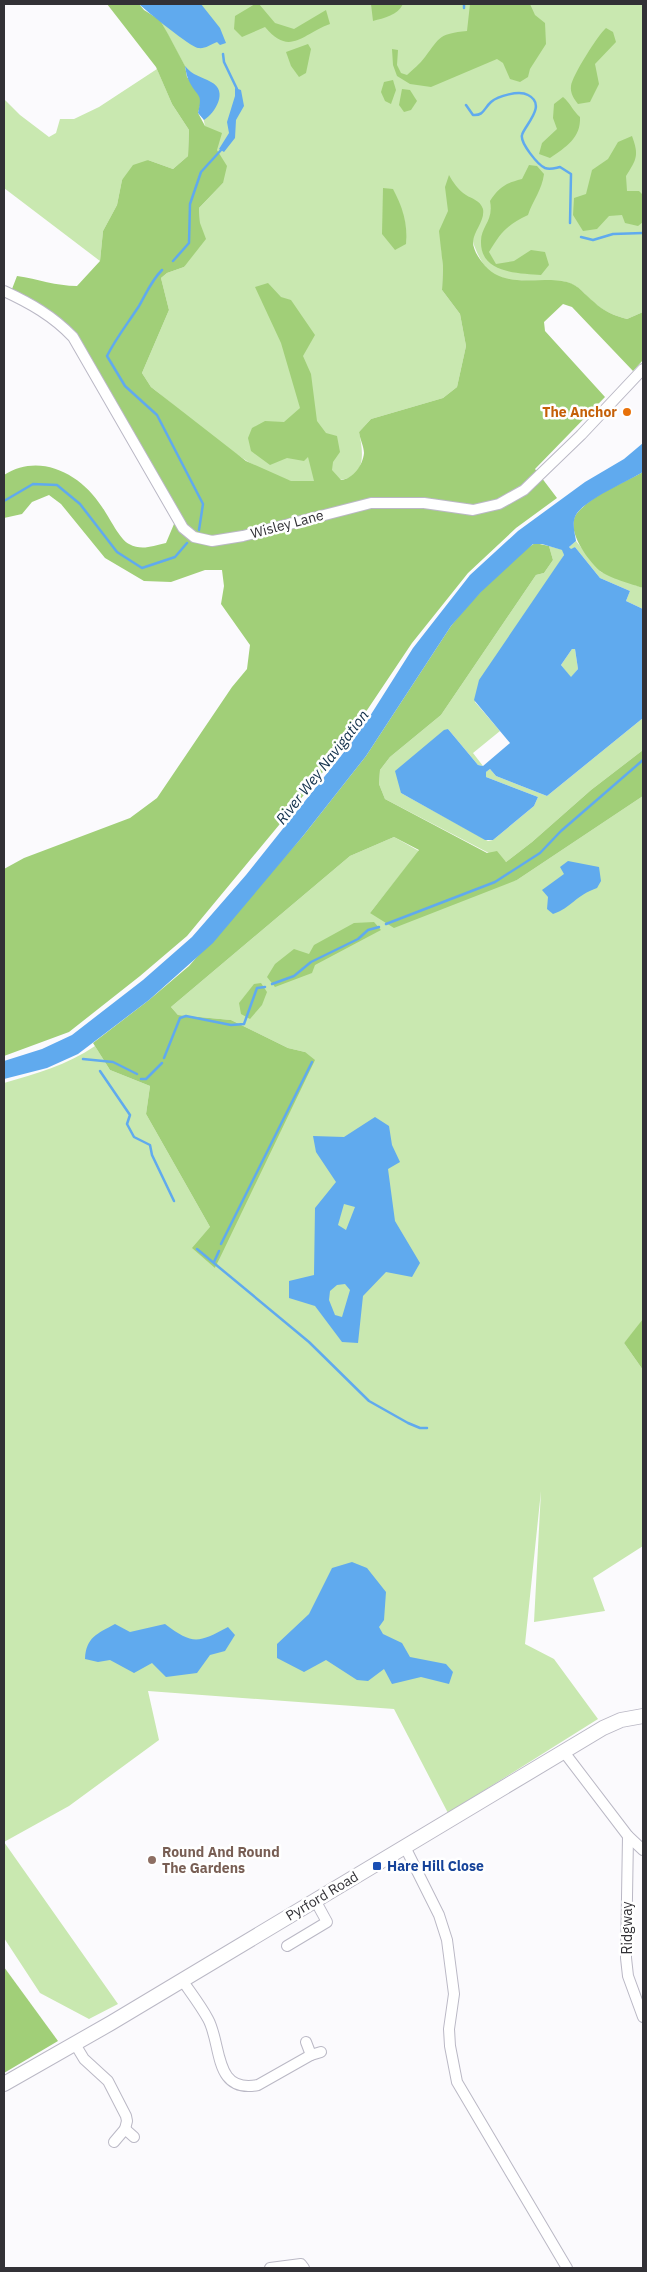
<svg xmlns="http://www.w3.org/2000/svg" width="647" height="2272" viewBox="0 0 647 2272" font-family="'IBM Plex Sans',sans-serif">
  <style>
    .green { fill: #c9e8b0 }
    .forest { fill: #a1cf78 }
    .water { fill: #60aaee; fill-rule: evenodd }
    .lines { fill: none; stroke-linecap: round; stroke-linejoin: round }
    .stream { stroke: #60aaee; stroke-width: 2.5 }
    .street-casing { stroke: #bab8c5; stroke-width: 12 }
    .secondary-casing { stroke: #bab8c5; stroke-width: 16 }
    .street { stroke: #fff; stroke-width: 10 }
    .secondary { stroke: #fff; stroke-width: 14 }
    .food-dot { fill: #e8710a; stroke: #fff; stroke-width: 2 }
    .education-dot { fill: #8d6e63; stroke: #fff; stroke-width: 2 }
    .transit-dot { fill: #1a4fb4; stroke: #fff; stroke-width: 2 }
    .labels { text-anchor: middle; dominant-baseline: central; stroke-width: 5; stroke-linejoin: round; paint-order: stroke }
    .food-label { font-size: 14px; font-weight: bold; fill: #c56008; stroke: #fff; text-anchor: end }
    .street-label { font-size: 14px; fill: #323136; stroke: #fff }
    .education-label { font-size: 14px; font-weight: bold; fill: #785e54; stroke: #fff; text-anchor: start }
    .transit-label { font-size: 14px; font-weight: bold; fill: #164399; stroke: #fff; text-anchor: start }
    .water-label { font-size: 15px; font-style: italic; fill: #11304b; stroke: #fff }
  </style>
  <rect width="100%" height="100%" fill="#fbfafd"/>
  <g class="green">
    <path d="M139 4H643V312L627 319C615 316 603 311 593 302 585 294 580 287 569 283 564 281 556 281 550 281 510 278 489 289 473 242L440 231 443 267 442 290 460 314 466 346 457 387 443 398 371 419 359 432C364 455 366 479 336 480 322 481 303 484 290 481 241 467 191 418 151 387L142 373 169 310 161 278 167 273 184 267 200 223 199 208 223 183 217 150 205 126 197 89 160 20Z"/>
    <polygon points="157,69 172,104 189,130 188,156 173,169 148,160 122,180 117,205 103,231 100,261 4,188 4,99 20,115 49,137 56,133 60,119 74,119 99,107"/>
    <polygon points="576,541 601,572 643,588 643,609 626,601 630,591 600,578 575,547 571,550 569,547"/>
    <polygon points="549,546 563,550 564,555 475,702 500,731 473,753 483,766 478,765 448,729 401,793 488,841 493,840 534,806 538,797 486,777 486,772 490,769 496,776 547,796 643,718 643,750 591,790 532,842 506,862 385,799 379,784 380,770 390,757 441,715 536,575 544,573 553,560"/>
    <polygon points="572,649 575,649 578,669 571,678 561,665"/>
    <path d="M643 796V1321L624 1343 643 1370V1546L593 1578 605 1611 534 1622 541 1491 525 1644 554 1659 598 1719 448 1813 394 1709 148 1691 159 1740 69 1806 4 1842 118 2004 89 2019 40 1993 4 1938V1083C36 1074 67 1065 95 1046L110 1070 150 1086 146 1114 210 1227 215 1268 305 1052 288 1048 231 1020 178 1015 171 1007 350 856 394 837 419 851 370 913 517 880Z"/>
  </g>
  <g class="forest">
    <path d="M107 4H139L144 10 160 20 168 34 185 66 187 77 199 93 201 102 198 113 205 126 222 133 217 150 227 166 223 183 199 208 200 223 206 239 184 267 167 273 161 278 169 310 142 373 151 387 246 461 291 481H314L308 457 304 461 287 458 270 465 251 451 248 438 252 428 265 421 284 422 300 408 281 343 255 287 268 283 281 297 291 300 315 335 303 356 311 374 317 421 326 433 337 436 340 452 333 462 332 470 341 480C353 479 363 465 364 453 364 447 360 439 359 432L371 419 443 398 457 387 466 346 460 314 442 290 443 267 439 231 448 211 445 187 449 175C453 182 458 190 466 195 472 199 480 200 483 209 485 221 474 230 473 242 473 249 478 257 482 262 503 291 537 275 567 282 579 285 585 295 594 302 603 311 615 316 627 319L643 312V360L633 371 572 307 563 304 544 322 545 331 605 397 535 469 557 498 516 528 468 573 412 643 337 755 187 936 140 976 69 1032 4 1056V869L24 858 130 818 157 798 232 687 247 669 250 645 221 604 224 586 222 570H205L171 582 144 581 105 558 61 504 49 495 32 502 22 514 4 518V475C40 452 81 474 102 507 108 515 120 540 129 544 142 551 152 546 166 543L174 524 182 519 62 320 37 302 12 289 17 276C38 279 56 286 77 286L100 261 103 231 117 205 122 180 133 165 148 160 173 169 188 156 189 130 172 104 156 67Z"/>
    <path d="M255 4H259L275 23 294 29 326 10 330 24C302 34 290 57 265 27L242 37 234 29 235 16Z"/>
    <path d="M371 4H403C398 15 384 18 373 21Z"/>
    <path d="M470 4H530L535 15 545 23 546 44 530 69 528 77 520 82 510 79 503 63 497 59 431 87 410 84 397 76 393 65 392 49 398 50 397 65 401 73 407 75C413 69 420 64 425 57 441 36 439 34 467 31Z"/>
    <path d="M606 28 613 32 616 42 595 64 599 84 590 102 578 104C574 99 570 93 571 86 572 76 598 35 606 28Z"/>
    <polygon points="308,44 311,49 306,73 299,77 291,66 286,52"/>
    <polygon points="393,80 396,90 391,104 385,101 381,92 384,82"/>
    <polygon points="402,89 410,90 417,101 411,110 404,112 399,105"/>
    <path d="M563 97C571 104 573 111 580 117 581 138 566 147 550 158L539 154 542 143 557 129 553 118 554 104Z"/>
    <path d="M632 136C639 155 637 159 626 176L627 191H639L643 195V222L638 226 625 223 622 215 609 216 597 229 583 231 573 215 574 198 586 194 592 170 608 159 618 142Z"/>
    <path d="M529 165 537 166 544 174C542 190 533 200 528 215 507 225 501 232 489 252L496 264 514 261 531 250 545 252 549 265 541 275C519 273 480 274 481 241 481 226 494 221 490 201 499 187 506 183 522 179Z"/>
    <path d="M383 188 393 189C402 206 408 223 406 244L395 250 382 234Z"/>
    <path d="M643 472V588C632 584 609 578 600 571 588 560 563 528 578 512 595 493 622 484 643 472Z"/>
    <path d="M535 543 549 546 553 560 544 573 536 575 441 715 390 757 380 770 379 784 385 799 487 853 497 851 506 862 532 842 591 790 643 750V796L517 880 394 928 370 913 419 850 394 837 350 856 171 1007 178 1015 231 1020 288 1048 305 1052 315 1060 215 1268 192 1248 210 1227 146 1114 150 1086 110 1070 93 1043 149 1000 189 966 303 836 366 756 451 626C471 601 508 560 535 543Z"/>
    <polygon points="374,922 381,930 315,965 312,973 275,987 267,977 275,964 294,949 309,954 314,945 354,923"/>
    <polygon points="261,983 267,992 262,1005 250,1019 241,1014 239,1003 254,984"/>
    <polygon points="643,1319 643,1370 624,1343"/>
    <polygon points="4,1967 58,2041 4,2073"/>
  </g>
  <g class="water">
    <path d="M139 4H201L220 28 226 43 220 45 217 42C210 45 205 49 198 48 192 48 145 10 139 4Z"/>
    <path d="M185 66C193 76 201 76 211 82 229 91 215 113 204 120L198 113C203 93 198 98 190 83 187 78 186 72 185 66Z"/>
    <polygon points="235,88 241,90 244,106 236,120 235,138 224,152 219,149 229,133 227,122 235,96"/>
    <path d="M643 443V472C628 481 580 502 575 517 572 524 575 534 576 541L569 547 571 549 575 547 600 578 630 591 626 601 643 609V718L547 796 496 776 490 769 486 772V777L538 797 534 806 493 840H485L401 793 395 771 444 730 448 729 478 765 483 766 510 743 474 700 479 680 564 555 562 550 542 544H533L481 592 451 626 366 756 303 836 213 943 149 1000 78 1054 47 1068 4 1079V1061L42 1049 72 1035 143 980 192 937 246 875 348 747 370 716 413 648 470 575 518 531 585 482 624 459ZM572 649H575L578 669 571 677 561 665Z"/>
    <path d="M568 861 599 867 601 881 597 888C576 895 571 908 553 914L547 909 548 897 542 890 564 874 560 867Z"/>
    <path d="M375 1117 389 1126 392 1145 400 1162 388 1169 395 1221 420 1263 412 1277 386 1272 363 1296 358 1343 342 1342 315 1306 289 1298V1281L314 1275 315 1208 336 1182 316 1152 313 1136 344 1137ZM344 1204 355 1207 346 1230 338 1225ZM345 1284 350 1290 342 1317 335 1315 329 1300 330 1291 337 1285Z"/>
    <polygon points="352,1562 367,1568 386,1592 384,1620 379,1627 383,1634 402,1643 410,1657 446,1664 453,1672 449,1684 421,1677 392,1684 384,1669 368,1681 357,1680 326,1660 304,1672 277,1658 277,1644 309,1614 332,1568"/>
    <path d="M115 1624 130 1632 165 1624C193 1645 198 1643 228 1627L235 1635 225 1651 210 1655 197 1673 166 1677 152 1663 134 1673 110 1660 98 1662 85 1659C86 1637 97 1634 115 1624Z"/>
  </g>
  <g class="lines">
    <g class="stream">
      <polyline points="464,8 464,4"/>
      <polyline points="223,54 224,62 237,89"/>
      <path d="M466 105 473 115C484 116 484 108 491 102 498 96 519 90 528 95 548 105 524 126 522 135 520 143 538 165 545 168 550 170 555 168 560 167L571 174 570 223"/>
      <polyline points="581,237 593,240 613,234 643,233"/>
      <polyline points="173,261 189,243 190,204 201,172 222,149"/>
      <path d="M162 270C151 281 146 294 139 306 128 323 116 338 107 356L125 386 157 415 203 504 199 530"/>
      <polyline points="4,501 33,484 57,485 80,504 117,552 142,568 175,557 187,543"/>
      <polyline points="386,924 495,882 540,853 561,831 643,760"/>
      <polyline points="272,984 294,976 311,962 358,939 368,930 379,927"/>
      <polyline points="164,1058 180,1018 186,1016 231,1025 244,1024 257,988 265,987"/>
      <polyline points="83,1059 113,1062 137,1074"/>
      <polyline points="100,1071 130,1115 127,1124 134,1137 150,1145 152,1155 174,1201"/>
      <polyline points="141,1079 146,1079 162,1063"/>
      <polyline points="221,1244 312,1062"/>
      <polyline points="197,1249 309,1342 369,1401 408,1423 420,1428 427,1428"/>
      <polyline points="214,1262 219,1251"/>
    </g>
    <defs>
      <g id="street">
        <path d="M4 291C30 303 53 316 73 337L183 528 194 537 212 541 243 536 371 503H424L473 510 499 504 524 490 581 435 643 369"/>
        <polyline points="564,1752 628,1836 643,1850"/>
        <polyline points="628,1836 626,1958 628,1976 643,2017"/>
        <polyline points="405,1847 439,1915 447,1940 454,1994 449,2029 450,2046 457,2082 567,2268"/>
        <polyline points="287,1946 327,1922 315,1900"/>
        <path d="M182 1980C191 1993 201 2006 208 2019 222 2044 213 2094 258 2085L311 2055"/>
        <polyline points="306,2042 311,2055 321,2052"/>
        <polyline points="75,2044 84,2059 108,2081 126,2116 127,2121 125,2129"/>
        <polyline points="114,2142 125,2129 134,2137"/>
        <polyline points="270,2268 301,2264 304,2268"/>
      </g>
      <polyline id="secondary" points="4,2084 111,2023 603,1728 621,1720 643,1716"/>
    </defs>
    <use href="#street" class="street-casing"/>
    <use href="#secondary" class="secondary-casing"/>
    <use href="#street" class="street"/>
    <use href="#secondary" class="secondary"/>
  </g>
  <circle class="food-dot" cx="627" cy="412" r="5"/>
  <circle class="education-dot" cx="152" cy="1860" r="5"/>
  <rect class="transit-dot" x="372" y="1861" width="10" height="10" rx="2.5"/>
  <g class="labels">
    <g class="food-label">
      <text x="617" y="412">The Anchor</text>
    </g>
    <g class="street-label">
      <text transform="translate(287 524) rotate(-15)">Wisley Lane</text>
      <text transform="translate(322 1896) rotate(-31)">Pyrford Road</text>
      <text transform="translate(627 1928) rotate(-90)">Ridgway</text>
    </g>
    <g class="education-label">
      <text x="162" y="1852">Round And Round<tspan x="162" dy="16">The Gardens</tspan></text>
    </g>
    <g class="transit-label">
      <text x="387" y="1866">Hare Hill Close</text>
    </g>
    <g class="water-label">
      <text transform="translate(322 767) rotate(-52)">River Wey Navigation</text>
    </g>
  </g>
  <rect width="647" height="2272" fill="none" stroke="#323136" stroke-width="10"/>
</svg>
